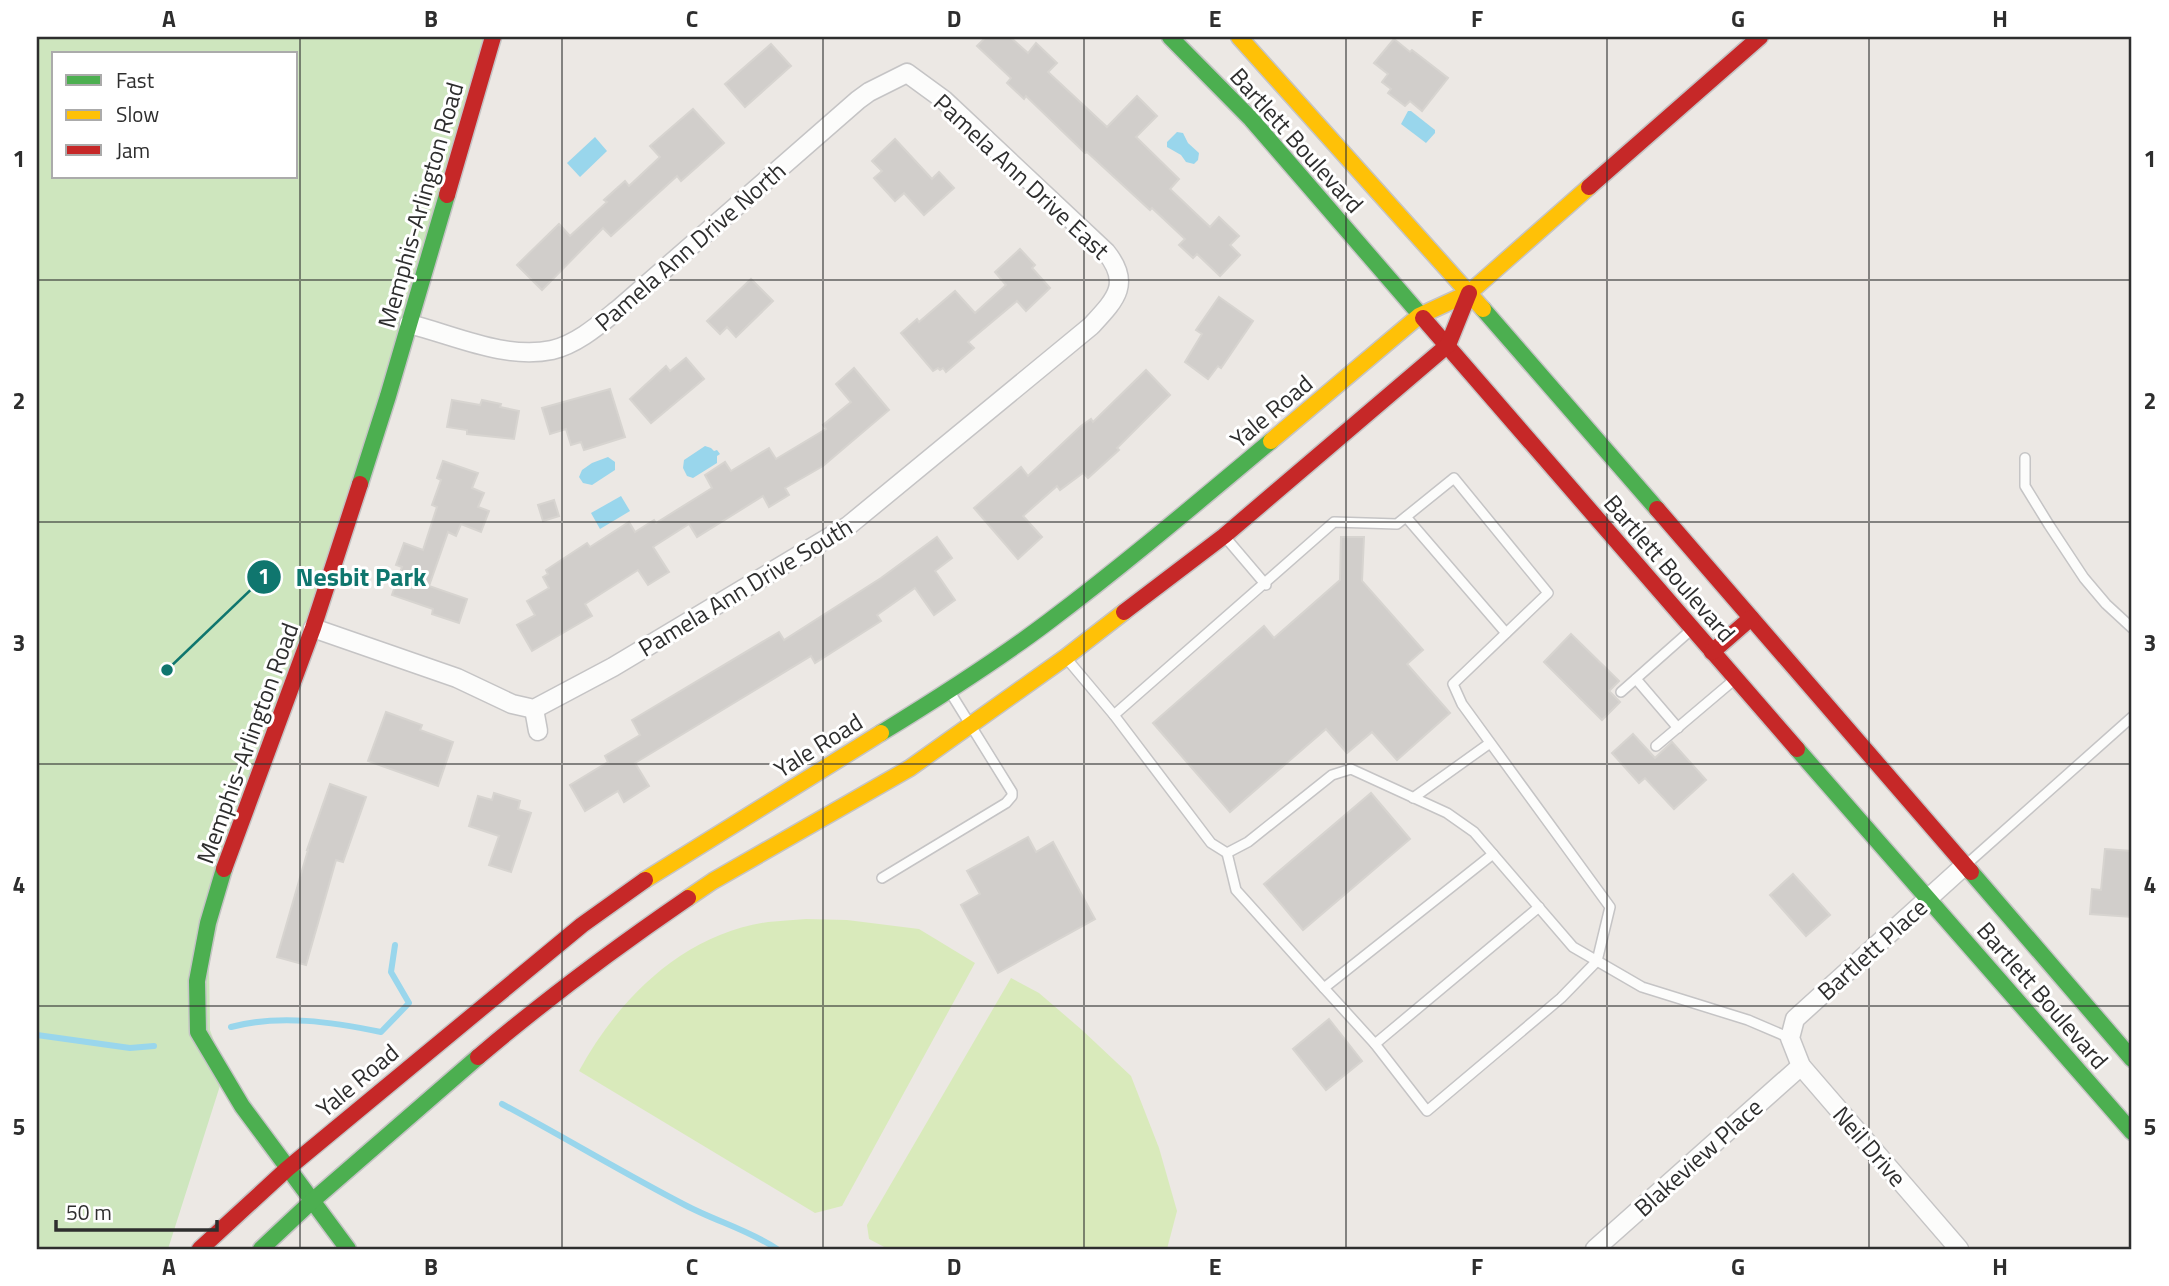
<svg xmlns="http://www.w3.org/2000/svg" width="2169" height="1286" viewBox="0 0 2169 1286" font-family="'Titillium Web',sans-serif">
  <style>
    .green { fill: #cee6be; fill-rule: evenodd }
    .pitch { fill: #d9eabb }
    .water { fill: #99d6ec }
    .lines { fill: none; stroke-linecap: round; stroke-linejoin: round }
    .stream { stroke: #99d6ec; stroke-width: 6 }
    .building { fill: #d1cecb; stroke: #d7d4d0; stroke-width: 2 }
    .lane-casing { stroke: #c5c4c5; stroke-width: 12 }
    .street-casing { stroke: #c5c4c5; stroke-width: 21 }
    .fast-casing { stroke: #c5c4c5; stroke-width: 19 }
    .slow-casing { stroke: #c5c4c5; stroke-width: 19 }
    .jam-casing { stroke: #c5c4c5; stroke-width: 19 }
    .lane { stroke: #fcfcfb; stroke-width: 9 }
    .street { stroke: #fcfcfb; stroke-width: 18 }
    .fast { stroke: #4caf50; stroke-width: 16 }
    .slow { stroke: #ffc107; stroke-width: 16 }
    .jam { stroke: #c62828; stroke-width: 16 }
    .grid { fill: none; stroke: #2e2e2e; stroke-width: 2; stroke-opacity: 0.55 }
    .labels { text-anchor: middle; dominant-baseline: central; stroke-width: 6; stroke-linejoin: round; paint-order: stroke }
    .street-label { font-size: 24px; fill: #2e2e2e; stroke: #fff }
    .leader { fill: none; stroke: #0f766e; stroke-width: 2.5 }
    .callout-dot { fill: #0f766e; stroke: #fff; stroke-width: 2.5 }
    .mark-label { font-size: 21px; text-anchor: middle; font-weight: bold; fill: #fff }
    .callout-label { font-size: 26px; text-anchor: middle; font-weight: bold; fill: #0f766e; stroke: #fff; stroke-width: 6; stroke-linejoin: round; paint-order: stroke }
    .neatline { fill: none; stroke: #2e2e2e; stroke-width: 2.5 }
    .grid-label { font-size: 23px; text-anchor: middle; font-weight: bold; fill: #2e2e2e }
  </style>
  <rect width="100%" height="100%" fill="#ece8e4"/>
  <path class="green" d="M37 37H494L225 891 209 966 210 1030 225 1070 168 1249H37ZM54 54H296V177H54Z"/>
  <g class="pitch">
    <path d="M806 919 847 920 919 929 975 963 842 1206 815 1213 579 1071C618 999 683 934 768 922 780 921 793 920 806 919Z"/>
    <polygon points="1011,978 1039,993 1082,1030 1131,1076 1159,1148 1177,1211 1167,1249 888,1249 869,1239 867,1225"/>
  </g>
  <g class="water">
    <polygon points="1408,111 1411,111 1435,130 1435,133 1426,143 1401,124"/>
    <polygon points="1177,132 1183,133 1188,143 1199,153 1198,160 1194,164 1186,162 1181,155 1167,147 1167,142"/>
    <polygon points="595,137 607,151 580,177 567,163"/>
    <polygon points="705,446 711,448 714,451 717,450 720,454 717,456 717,463 693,478 687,476 683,468 684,460"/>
    <polygon points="608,457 615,462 615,470 592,485 583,483 579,477 582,470 592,463"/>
    <polygon points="621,496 630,511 600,529 591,513"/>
  </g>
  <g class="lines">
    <g class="stream">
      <path d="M231 1027C279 1014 333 1022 381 1032L409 1003 391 972 395 945"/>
      <polyline points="37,1035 130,1048 154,1046"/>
      <path d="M502 1104C564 1137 623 1173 685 1205 715 1221 749 1230 777 1249"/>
    </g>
  </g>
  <g class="building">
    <polygon points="986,37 1010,37 1028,53 1036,43 1057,63 1048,72 1107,127 1137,96 1157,116 1136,137 1179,179 1170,189 1210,227 1219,217 1239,236 1230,245 1240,255 1220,276 1197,254 1193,258 1179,245 1185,239 1152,208 1150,210 1087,152 1085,153 1026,96 1024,99 1007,83 1011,78 977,46"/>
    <polygon points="1394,39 1410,52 1412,50 1448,78 1422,111 1410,101 1405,106 1388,93 1391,89 1382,82 1388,74 1374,63"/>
    <polygon points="771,44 791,66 745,107 725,84"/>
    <polygon points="693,109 724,143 681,181 677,176 611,236 603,228 542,290 517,265 559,224 570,236 607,202 604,200 625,181 629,186 660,157 650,146"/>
    <polygon points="895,139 932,179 939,172 954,188 924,215 904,193 895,201 874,178 882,171 872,161"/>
    <polygon points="1020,249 1035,265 1032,268 1050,288 1026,311 1017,301 968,342 974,348 946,372 943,368 940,370 938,368 933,371 901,333 917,319 919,322 955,291 975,313 1006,285 995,272"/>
    <polygon points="751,279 773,301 736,337 727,327 720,334 707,321"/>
    <polygon points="1219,297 1253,321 1221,368 1218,366 1208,379 1185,362 1202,334 1196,330"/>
    <polygon points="686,358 704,379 651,423 630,399 666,366 670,371"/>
    <polygon points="854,368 889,410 823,466 785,488 789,495 769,507 763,496 697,537 689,524 653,547 669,572 648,585 638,570 585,604 592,616 532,651 517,625 535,615 527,601 549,588 543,577 548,574 546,570 587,543 590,547 629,522 635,532 654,520 656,523 712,488 705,475 725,462 731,471 769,448 776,459 826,429 823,425 851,402 836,384"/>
    <polygon points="1146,370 1170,395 1117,448 1119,450 1088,478 1083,473 1060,490 1057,486 1023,516 1042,537 1018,559 974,508 1021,467 1028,476 1081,426 1091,419 1093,422"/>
    <polygon points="610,389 625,437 584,450 581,442 571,445 566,429 550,434 542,408"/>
    <polygon points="452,400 480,405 482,400 501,404 500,407 519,411 514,439 467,434 467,430 447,427"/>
    <polygon points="443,461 478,473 472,488 484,493 478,507 489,511 481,532 461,524 456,536 448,532 429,586 467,599 459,623 432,614 433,609 392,595 402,567 396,565 404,543 423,550 437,507 432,505 441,480 437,478"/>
    <polygon points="554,500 559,516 543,521 538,505"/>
    <polygon points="937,537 952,558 935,571 955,600 934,615 915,588 877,615 881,621 815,663 811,656 635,763 649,786 624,802 618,791 585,811 570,785 608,762 605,756 640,735 632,720 779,632 784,640 881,578"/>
    <polygon points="1341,537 1364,537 1362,581 1423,650 1407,664 1450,713 1397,760 1372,732 1347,753 1326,729 1230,812 1153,723 1264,626 1274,638 1340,580"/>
    <polygon points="1571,634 1619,681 1609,691 1620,702 1602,720 1544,662"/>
    <polygon points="386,712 422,725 420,730 453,742 438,786 368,761"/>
    <polygon points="1633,734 1655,758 1672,742 1706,780 1674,809 1645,778 1639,783 1612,753"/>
    <polygon points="330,784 366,797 343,862 336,860 306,965 277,957 308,850 307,850"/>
    <polygon points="494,793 520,801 518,809 531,813 511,872 489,865 499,836 469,826 478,796 492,800"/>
    <polygon points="1371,793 1410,839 1303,930 1264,884"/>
    <polygon points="1028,837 1036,852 1053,842 1095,919 998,973 961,905 980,894 967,871"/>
    <polygon points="2105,849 2132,851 2132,917 2090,914 2092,889 2101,890"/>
    <polygon points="1793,874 1830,915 1806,936 1770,895"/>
    <polygon points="1329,1019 1362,1061 1326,1090 1293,1049"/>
  </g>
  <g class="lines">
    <defs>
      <g id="lane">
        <polyline points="2025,458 2025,486 2049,525 2084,578 2106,604 2132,628"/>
        <polyline points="1406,517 1506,633"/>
        <polyline points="1226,538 1266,585"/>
        <polyline points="1067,659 1114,715 1211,843 1227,853 1248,842 1332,775 1351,769 1447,813 1474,832 1573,947 1642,987 1748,1020 1790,1038"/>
        <polyline points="1636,679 1678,728"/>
        <polyline points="1621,692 1691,630"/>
        <polyline points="1114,715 1334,522 1397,524 1454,478 1548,593 1453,684 1462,704 1610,907 1597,961 1561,998 1427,1111 1375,1044"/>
        <polyline points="1656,746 1734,680"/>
        <polyline points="1413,798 1490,743"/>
        <polyline points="1227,853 1236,890 1324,988 1493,854"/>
        <polyline points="1968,863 2132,717"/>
        <polyline points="882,878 1006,803 1012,796 1012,792 950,692"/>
        <polyline points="1324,988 1375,1044 1539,907"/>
      </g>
      <g id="street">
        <path d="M313 628 457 678 512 704 534 709 613 667 848 526 1091 326C1115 300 1132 284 1106 252L944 100 907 73 869 92 858 100 621 307C601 323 578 344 552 350 505 360 454 335 409 324"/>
        <polyline points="534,709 538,731"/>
        <polyline points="1595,1249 1801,1066"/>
        <polyline points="1959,1249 1801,1066 1790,1038 1795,1019 1964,866"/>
      </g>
      <g id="fast">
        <polyline points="1170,37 1251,119 1423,318"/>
        <polyline points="1483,309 1657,509"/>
        <polyline points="360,484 388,396 447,195"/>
        <path d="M881 733C938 698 995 662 1048 622 1125 564 1198 502 1271 441"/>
        <polyline points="1797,749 2132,1132"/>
        <polyline points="224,869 208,923 197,981 198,1032 242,1106 348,1249"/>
        <polyline points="1971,872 2132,1059"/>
        <polyline points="261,1249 311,1202 478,1057"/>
      </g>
      <g id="slow">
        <polyline points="1239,37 1483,309"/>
        <polyline points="1271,441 1419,316 1469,293 1589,187"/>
        <polyline points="645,880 881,733"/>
        <polyline points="688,898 713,881 910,768 1066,657 1124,612"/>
      </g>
      <g id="jam">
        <polyline points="1589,187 1760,37"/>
        <polyline points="447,195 493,37"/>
        <polyline points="1423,318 1797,749"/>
        <polyline points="1657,509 1971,872"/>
        <polyline points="1124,612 1224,536 1448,345 1469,293"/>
        <polyline points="1712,652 1751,618"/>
        <polyline points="224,869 313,628 360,484"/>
        <path d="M478 1057C545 1000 615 948 688 898"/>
        <polyline points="200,1249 287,1169 582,925 645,880"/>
      </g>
    </defs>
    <use href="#lane" class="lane-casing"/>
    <use href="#street" class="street-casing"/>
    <use href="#fast" class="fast-casing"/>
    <use href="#slow" class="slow-casing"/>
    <use href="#jam" class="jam-casing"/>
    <use href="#lane" class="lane"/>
    <use href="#street" class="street"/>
    <use href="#fast" class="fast"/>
    <use href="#slow" class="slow"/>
    <use href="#jam" class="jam"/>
  </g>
  <path class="grid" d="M300 37V1249M562 37V1249M823 37V1249M1084 37V1249M1346 37V1249M1607 37V1249M1869 37V1249M37 280H2132M37 522H2132M37 764H2132M37 1006H2132"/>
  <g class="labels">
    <g class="street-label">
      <text transform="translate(1297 140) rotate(48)">Bartlett Boulevard</text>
      <text transform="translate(1022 176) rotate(43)">Pamela Ann Drive East</text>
      <text transform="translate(420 205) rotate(-74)">Memphis-Arlington Road</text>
      <text transform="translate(690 246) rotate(-41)">Pamela Ann Drive North</text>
      <text transform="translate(1271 411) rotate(-40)">Yale Road</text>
      <text transform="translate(1670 568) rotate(49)">Bartlett Boulevard</text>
      <text transform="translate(745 587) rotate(-31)">Pamela Ann Drive South</text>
      <text transform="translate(247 743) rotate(-70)">Memphis-Arlington Road</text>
      <text transform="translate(818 745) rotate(-32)">Yale Road</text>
      <text transform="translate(1872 949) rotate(-42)">Bartlett Place</text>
      <text transform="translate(2043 995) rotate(49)">Bartlett Boulevard</text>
      <text transform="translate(357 1080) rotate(-40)">Yale Road</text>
      <text transform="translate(1870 1146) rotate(49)">Neil Drive</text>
      <text transform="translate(1698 1157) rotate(-42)">Blakeview Place</text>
    </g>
  </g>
  <path class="leader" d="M167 670L264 577"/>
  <g class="callout-dot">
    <circle cx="167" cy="670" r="7"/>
    <circle cx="264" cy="577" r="18"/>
  </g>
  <g class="mark-label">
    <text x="264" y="584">1</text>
  </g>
  <g class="callout-label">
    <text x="361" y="586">Nesbit Park</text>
  </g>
  <rect width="2169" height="1286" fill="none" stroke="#ffffff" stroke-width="77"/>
  <rect x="52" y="52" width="245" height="126" fill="#ffffff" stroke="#ababab" stroke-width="2"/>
  <rect x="66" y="75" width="35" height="10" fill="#4caf50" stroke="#ababab" stroke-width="2"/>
  <text x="116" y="88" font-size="21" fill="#2e2e2e">Fast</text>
  <rect x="66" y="110" width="35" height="10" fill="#ffc107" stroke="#ababab" stroke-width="2"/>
  <text x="116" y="122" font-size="21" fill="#2e2e2e">Slow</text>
  <rect x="66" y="145" width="35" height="10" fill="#c62828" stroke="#ababab" stroke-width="2"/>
  <text x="116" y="158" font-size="21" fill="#2e2e2e">Jam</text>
  <path d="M56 1220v10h161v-10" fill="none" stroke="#2e2e2e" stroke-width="3.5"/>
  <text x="66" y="1220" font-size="21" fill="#2e2e2e" stroke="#ffffff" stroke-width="5" paint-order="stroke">50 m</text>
  <rect x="38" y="38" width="2092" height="1210" class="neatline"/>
  <g class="grid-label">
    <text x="169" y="27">A</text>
    <text x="431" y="27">B</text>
    <text x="692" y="27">C</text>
    <text x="954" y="27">D</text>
    <text x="1215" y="27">E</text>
    <text x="1477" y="27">F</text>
    <text x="1738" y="27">G</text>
    <text x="2000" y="27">H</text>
    <text x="19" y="167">1</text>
    <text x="2150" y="167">1</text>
    <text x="19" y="409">2</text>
    <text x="2150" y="409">2</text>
    <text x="19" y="651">3</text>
    <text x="2150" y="651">3</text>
    <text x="19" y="893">4</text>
    <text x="2150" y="893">4</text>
    <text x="19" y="1135">5</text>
    <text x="2150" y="1135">5</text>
    <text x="169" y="1275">A</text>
    <text x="431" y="1275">B</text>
    <text x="692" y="1275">C</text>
    <text x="954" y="1275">D</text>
    <text x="1215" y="1275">E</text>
    <text x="1477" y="1275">F</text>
    <text x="1738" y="1275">G</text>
    <text x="2000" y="1275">H</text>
  </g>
</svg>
